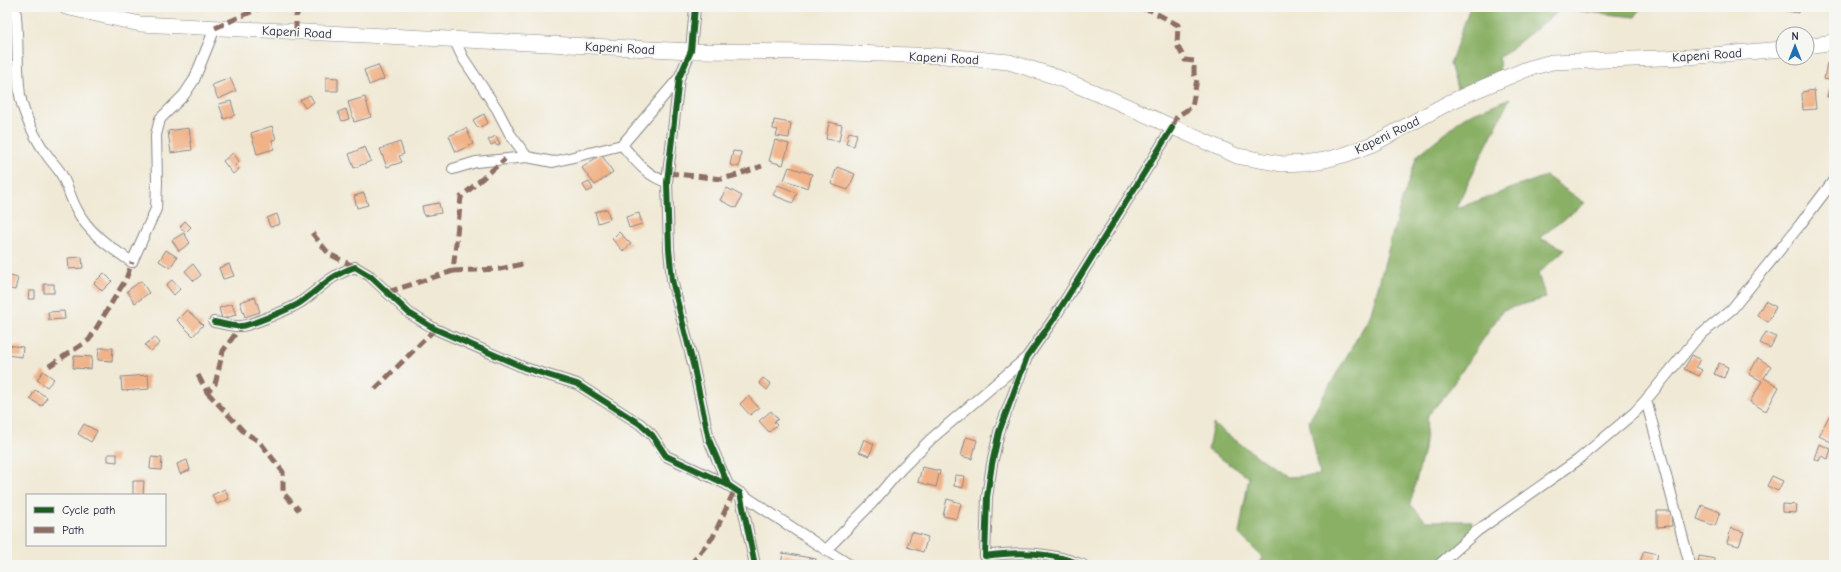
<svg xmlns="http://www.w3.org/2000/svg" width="1841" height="572" viewBox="0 0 1841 572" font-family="'Comic Neue',sans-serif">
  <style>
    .forest { fill: #8ab066; stroke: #566950 }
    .building { fill: #f1b288 }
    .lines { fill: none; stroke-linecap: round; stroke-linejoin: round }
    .street-casing { stroke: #898688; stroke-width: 12 }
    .secondary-casing { stroke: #898688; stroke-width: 16 }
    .street { stroke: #fff; stroke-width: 10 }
    .secondary { stroke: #fff; stroke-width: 15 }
    .quiet { stroke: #8d6e63; stroke-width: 5; stroke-dasharray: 10 5; stroke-linecap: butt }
    .cycleway-casing { stroke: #f6f6f2; stroke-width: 8 }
    .cycleway { stroke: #1b5e20; stroke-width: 6 }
    .labels { text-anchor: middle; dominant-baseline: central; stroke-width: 3.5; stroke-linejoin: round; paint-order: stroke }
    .street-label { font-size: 13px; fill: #22223b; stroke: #f6f6f2 }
  </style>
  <rect width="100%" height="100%" fill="#f6f6f2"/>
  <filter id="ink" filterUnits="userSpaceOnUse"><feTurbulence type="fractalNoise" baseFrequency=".025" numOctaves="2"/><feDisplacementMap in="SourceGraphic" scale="8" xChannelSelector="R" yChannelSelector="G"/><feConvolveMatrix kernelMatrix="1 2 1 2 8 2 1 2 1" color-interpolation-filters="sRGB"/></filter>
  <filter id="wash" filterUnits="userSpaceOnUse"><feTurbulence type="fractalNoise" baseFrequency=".012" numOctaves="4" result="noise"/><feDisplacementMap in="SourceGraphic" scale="16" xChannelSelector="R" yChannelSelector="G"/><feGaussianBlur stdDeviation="0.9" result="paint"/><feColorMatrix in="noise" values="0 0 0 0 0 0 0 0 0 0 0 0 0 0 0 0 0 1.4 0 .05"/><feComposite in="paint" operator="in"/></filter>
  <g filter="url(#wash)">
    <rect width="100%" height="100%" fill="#f0e9d5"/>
    <g class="forest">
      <polygon points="1470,7 1642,7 1635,17 1561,9 1499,58 1500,85 1460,98 1450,64"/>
      <polygon points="1510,98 1455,209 1546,176 1585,203 1539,238 1565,249 1538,274 1546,298 1503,310 1447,393 1428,415 1424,450 1410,504 1426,521 1472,521 1472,531 1440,565 1258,565 1262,557 1239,534 1249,477 1208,450 1213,424 1286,477 1320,475 1309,421 1370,316 1400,207 1417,156 1464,117"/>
    </g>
    <g id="blocks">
      <g class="building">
        <polygon points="1786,7 1799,7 1799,13 1786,11"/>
        <polygon points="1827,63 1834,64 1834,81 1824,79"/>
        <polygon points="378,65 384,79 369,85 364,70"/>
        <polygon points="326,77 338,78 338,91 326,91"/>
        <polygon points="230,78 236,91 218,99 212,85"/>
        <polygon points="1829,89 1834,90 1834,97 1827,97"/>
        <polygon points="1814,90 1816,109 1803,110 1802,92"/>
        <polygon points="310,95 314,102 305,108 300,100"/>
        <polygon points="365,97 371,117 354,122 348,102"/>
        <polygon points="231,101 235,115 224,119 219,104"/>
        <polygon points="346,109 349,119 342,121 338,112"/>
        <polygon points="484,114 488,123 478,128 473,120"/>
        <polygon points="774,120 791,123 789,138 776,136 778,130 773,129"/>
        <polygon points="829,122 842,125 839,141 826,139"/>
        <polygon points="272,126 276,139 272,140 274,149 257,154 251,133"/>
        <polygon points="189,128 192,150 171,153 168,131"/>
        <polygon points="466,128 473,144 456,152 449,136"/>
        <polygon points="849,132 857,134 854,146 846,144"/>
        <polygon points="496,136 500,144 497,146 495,143 491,145 488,140"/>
        <polygon points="775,140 789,144 783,165 769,161"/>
        <polygon points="400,142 404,154 399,156 402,162 387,167 380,149"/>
        <polygon points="365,147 371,161 354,168 349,154"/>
        <polygon points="733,151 741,152 739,167 730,165"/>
        <polygon points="233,153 239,161 235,165 239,169 233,174 223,161"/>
        <polygon points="601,154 613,172 595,185 582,168"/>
        <polygon points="789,167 812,174 808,188 784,180"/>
        <polygon points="837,167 855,174 848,190 831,184"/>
        <polygon points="589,182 593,189 587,192 583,185"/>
        <polygon points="778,185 797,193 793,203 773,195"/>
        <polygon points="727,188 742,196 736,208 720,200"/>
        <polygon points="364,193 368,205 357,208 354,196"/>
        <polygon points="439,203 441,213 424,216 422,206"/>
        <polygon points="607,209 610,219 598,223 595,212"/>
        <polygon points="639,213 642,224 629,228 626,217"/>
        <polygon points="277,214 280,224 270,227 267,218"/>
        <polygon points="185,221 191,227 186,232 180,227"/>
        <polygon points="619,232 631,244 623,251 612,239"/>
        <polygon points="184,233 190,243 179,251 172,240"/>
        <polygon points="166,250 177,257 170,268 159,261"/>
        <polygon points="82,257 83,268 69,269 68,258"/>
        <polygon points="193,264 201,275 194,281 185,271"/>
        <polygon points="229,264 234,276 223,279 219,268"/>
        <polygon points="104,273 112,281 102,291 94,283"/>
        <polygon points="7,275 18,278 15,290 7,288"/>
        <polygon points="172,280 180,289 174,295 166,285"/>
        <polygon points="141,281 149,293 135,303 127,291"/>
        <rect x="44" y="284" width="10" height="9"/>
        <polygon points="29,291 35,291 35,299 28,299"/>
        <polygon points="255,297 260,312 245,317 240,302"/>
        <polygon points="1765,301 1776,307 1768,322 1757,315"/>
        <polygon points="232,304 236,315 222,319 219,308"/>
        <polygon points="187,310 203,325 193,336 177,320"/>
        <polygon points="64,311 65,319 49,320 48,312"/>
        <polygon points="1766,332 1776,337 1770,348 1760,343"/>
        <polygon points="155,337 160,343 151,351 145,345"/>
        <polygon points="7,345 23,347 22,357 7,355"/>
        <polygon points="99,348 113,348 112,361 98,360"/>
        <polygon points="1692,355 1700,359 1696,367 1702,370 1699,376 1684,369"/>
        <polygon points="74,356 92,357 91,369 73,368"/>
        <polygon points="1758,358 1771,366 1764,378 1779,387 1766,411 1750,402 1762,381 1749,374"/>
        <polygon points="1719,363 1728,367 1724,378 1714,374"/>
        <polygon points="43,371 54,379 47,387 37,380"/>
        <polygon points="148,375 149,389 122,391 121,377"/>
        <polygon points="763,378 771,384 767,390 759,383"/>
        <polygon points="35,390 47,397 42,406 30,399"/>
        <polygon points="748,396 759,408 750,415 740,404"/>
        <polygon points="771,411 778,419 774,422 777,425 769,432 759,421"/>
        <polygon points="1829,416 1834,418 1834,436 1831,442 1819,436"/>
        <polygon points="84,424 97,431 91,442 78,434"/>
        <polygon points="966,437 977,440 972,459 961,456"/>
        <polygon points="864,439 874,444 869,456 859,452"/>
        <polygon points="1819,444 1831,449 1828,459 1821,456 1819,461 1814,459"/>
        <polygon points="108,454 117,454 117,462 108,461"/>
        <polygon points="151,457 162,458 161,470 150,469"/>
        <polygon points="187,460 190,470 180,474 177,464"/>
        <polygon points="922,467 940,471 936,487 918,482"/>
        <polygon points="955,475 965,476 963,488 954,486"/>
        <polygon points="1772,476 1783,481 1778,491 1767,486"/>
        <polygon points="133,481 144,481 143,495 133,495"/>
        <polygon points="225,489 229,499 217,504 212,495"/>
        <polygon points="947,499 961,503 957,519 943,516"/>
        <polygon points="1782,504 1797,505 1796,513 1782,512"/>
        <polygon points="1702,505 1720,512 1715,526 1697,519"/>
        <polygon points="1657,511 1671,511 1672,526 1657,527"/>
        <polygon points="1731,528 1744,532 1739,546 1727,543"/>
        <polygon points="912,532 928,537 923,552 907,547"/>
        <polygon points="1644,551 1658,554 1655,565 1640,562"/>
        <polygon points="783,553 816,559 815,565 781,565"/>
        <polygon points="1699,556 1715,559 1714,565 1698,565"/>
      </g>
    </g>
  </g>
  <g filter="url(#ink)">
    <use href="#blocks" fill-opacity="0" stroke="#898688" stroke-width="1"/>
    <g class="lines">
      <defs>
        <g id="street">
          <path d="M15 7C19 36 16 65 20 95 23 114 36 140 47 155 51 161 56 166 60 172 67 183 70 197 76 208 87 232 111 248 132 262L156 209 157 182 156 135 160 119 184 95 194 80 215 28"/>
          <polyline points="695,7 691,51 679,78 667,182 669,249 672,280 694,368 709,440 728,485 740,493 755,565"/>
          <polyline points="454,39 463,58 497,109 510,134 527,157"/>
          <path d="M622 145C636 161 647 176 667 182"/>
          <polyline points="453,169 476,162 527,157 553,162 622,145 679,78"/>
          <path d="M214 322C222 323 233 327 241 326 249 326 295 307 301 302 322 287 329 276 355 267L370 276 409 313 435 329 525 368 577 384 640 424 652 435 666 456 728 485"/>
          <polyline points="1646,400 1690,565"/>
          <polyline points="740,493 826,550 872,503 900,470 931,439 1026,358"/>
          <polyline points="826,550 850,565"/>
          <path d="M1083 565C1050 552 1019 551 985 556L987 497 992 464 999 432 1027 357 1053 320 1172 128"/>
          <polyline points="1439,565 1477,531 1578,460 1635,412 1646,400 1697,338 1732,309 1799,226 1834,180"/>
        </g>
        <g id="secondary">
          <polyline points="66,7 140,24 691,51 818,52 944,56 1009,62 1054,76 1113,100 1237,156 1282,164 1303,163 1325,160 1347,154 1375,143 1448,103 1479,89 1527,69 1552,62 1688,57 1783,49"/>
          <polyline points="1807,46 1834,42"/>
        </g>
      </defs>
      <use href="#street" class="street-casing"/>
      <use href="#secondary" class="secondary-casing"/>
      <use href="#street" class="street"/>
      <use href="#secondary" class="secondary"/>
      <g class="quiet">
        <polyline points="1128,7 1150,10 1178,25 1177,45 1185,60 1194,61 1194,74 1197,79 1192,107 1177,116 1172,128"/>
        <polyline points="215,28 262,7"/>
        <polyline points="296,32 296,16 301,7"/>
        <polyline points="668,173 722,179 737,175 762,166"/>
        <polyline points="312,233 329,254 355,267"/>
        <polyline points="453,271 500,269 527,263"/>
        <polyline points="388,292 453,271 461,197 505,159"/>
        <polyline points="49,366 89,340 126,279 132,262"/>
        <polyline points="198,375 207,392 215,384 223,351 241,326"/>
        <polyline points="375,389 435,329"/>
        <polyline points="207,392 244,432 260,442 283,472 283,493 299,510"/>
        <polyline points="985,561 993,565"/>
        <polyline points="690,565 713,537 735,489"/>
      </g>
      <defs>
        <g id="cycleway">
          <polyline points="695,7 691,51 679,78 667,182 669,249 672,280 694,368 709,440 728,485 740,493 755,565"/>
          <path d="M214 322C222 323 233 327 241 326 249 326 295 307 301 302 322 287 329 276 355 267L370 276 409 313 435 329 525 368 577 384 640 424 652 435 666 456 728 485"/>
          <path d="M1083 565C1050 552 1019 551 985 556L987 497 992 464 999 432 1027 357 1053 320 1172 128"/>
        </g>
      </defs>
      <use href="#cycleway" class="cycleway-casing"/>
      <use href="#cycleway" class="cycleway"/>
    </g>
  </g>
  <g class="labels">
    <g class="street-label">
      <text transform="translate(297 32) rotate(3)">Kapeni Road</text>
      <text transform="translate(620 48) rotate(3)">Kapeni Road</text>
      <text transform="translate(1707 55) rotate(-4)">Kapeni Road</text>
      <text transform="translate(944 58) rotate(3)">Kapeni Road</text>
      <text transform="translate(1387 135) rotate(-26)">Kapeni Road</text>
    </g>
  </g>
  <rect width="1841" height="572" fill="none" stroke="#f6f6f2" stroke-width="24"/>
  <rect x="26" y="494" width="140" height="52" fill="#f6f6f2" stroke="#a1a1a9"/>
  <rect x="34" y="507" width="20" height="6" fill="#1b5e20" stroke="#a1a1a9"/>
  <text x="62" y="514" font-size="12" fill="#22223b">Cycle path</text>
  <rect x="34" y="527" width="20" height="6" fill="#8d6e63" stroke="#a1a1a9"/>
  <text x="62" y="534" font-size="12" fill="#22223b">Path</text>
  <g transform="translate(1795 46)"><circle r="19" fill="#f6f6f2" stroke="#a1a1a9"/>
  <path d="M0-3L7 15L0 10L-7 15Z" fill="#1f6fb2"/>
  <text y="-6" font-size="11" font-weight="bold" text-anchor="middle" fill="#22223b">N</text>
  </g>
</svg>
